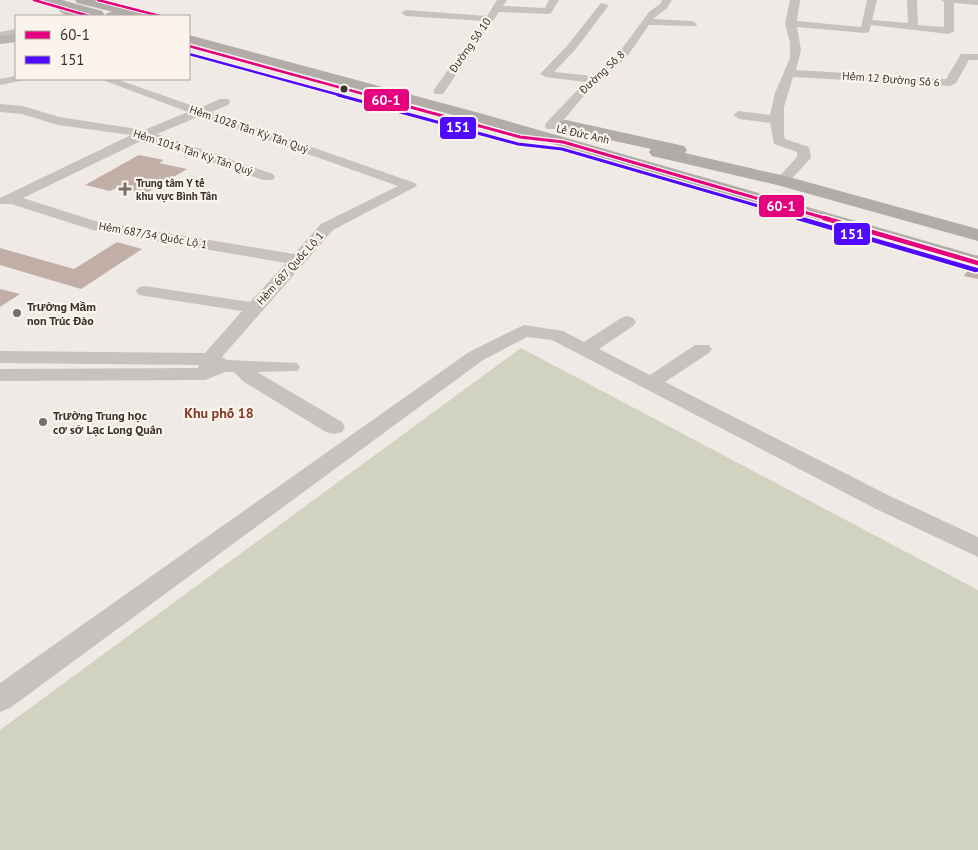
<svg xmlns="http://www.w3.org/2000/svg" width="978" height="850" viewBox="0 0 978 850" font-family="'PT Sans',sans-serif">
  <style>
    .green { fill: #d1d3c0 }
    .building { fill: #c1aea7 }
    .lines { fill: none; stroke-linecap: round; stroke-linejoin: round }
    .minor { fill: #c8c2be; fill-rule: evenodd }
    .secondary { fill: #b9b2ae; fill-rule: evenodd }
    .trunk { fill: #b2aca8; fill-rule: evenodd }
    .bus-1-far2-casing { stroke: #faf4ed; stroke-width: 4.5 }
    .bus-1-far1-casing { stroke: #faf4ed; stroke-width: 5.5 }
    .bus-1-casing { stroke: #faf4ed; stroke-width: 8 }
    .bus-2-far2-casing { stroke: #faf4ed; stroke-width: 4.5 }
    .bus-2-far1-casing { stroke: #faf4ed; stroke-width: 5.5 }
    .bus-2-casing { stroke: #faf4ed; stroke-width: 8 }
    .bus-1-far2 { stroke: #e5007d; stroke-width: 2.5 }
    .bus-1-far1 { stroke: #e5007d; stroke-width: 3 }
    .bus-1 { stroke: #e5007d; stroke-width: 4.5 }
    .bus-2-far2 { stroke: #4f0aff; stroke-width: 2.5 }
    .bus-2-far1 { stroke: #4f0aff; stroke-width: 3 }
    .bus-2 { stroke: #4f0aff; stroke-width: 4.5 }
    .bus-dot { fill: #392f2b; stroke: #faf4ed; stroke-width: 2 }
    .poi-dot { fill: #79706c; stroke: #faf4ed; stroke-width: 2 }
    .labels { text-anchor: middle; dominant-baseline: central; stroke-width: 4.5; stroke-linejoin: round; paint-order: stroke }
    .far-street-label { font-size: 11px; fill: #392f2b; stroke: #faf4ed }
    .far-poi-label { font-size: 11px; font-weight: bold; fill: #392f2b; stroke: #faf4ed; text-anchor: start }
    .poi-label { font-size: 12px; font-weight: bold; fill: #392f2b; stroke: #faf4ed; text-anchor: start }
    .neighbourhood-label { font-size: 14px; font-weight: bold; fill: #853927; stroke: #faf4ed }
    .line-badge { stroke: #faf4ed; stroke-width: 2 }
    .badge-label { font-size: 14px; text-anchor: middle; font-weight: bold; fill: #fff }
  </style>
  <rect width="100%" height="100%" fill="#efeae5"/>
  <polygon class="green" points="521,348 978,590 978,850 0,850 0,730"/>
  <g class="building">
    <polygon points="139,155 164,160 159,163 187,169 145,194 116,188 110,191 85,185"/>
    <polygon points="117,242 142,249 81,289 0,265 0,248 74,269"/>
    <polygon points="978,254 978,279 964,276"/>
    <polygon points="0,289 20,294 0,307"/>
  </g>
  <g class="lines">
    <g class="minor">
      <polygon points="497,0 507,0 503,6 545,8 549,0 559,0 551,13 548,14 499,12 443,94 435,94 433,91 483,21 406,16 401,13 406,10 487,16"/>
      <polygon points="662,0 672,0 667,8 653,19 692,21 697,24 696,26 649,25 626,58 583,97 556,129 546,129 545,126 546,123 585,82 546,77 540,74 567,46 601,3 609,5 575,50 554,72 592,76 618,54 649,12 660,4"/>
      <polygon points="790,0 800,0 797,21 861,27 867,0 877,0 872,20 908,23 907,0 917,0 918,25 944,27 944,2 941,0 978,0 978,5 954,3 954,31 949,34 871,25 869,32 865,33 797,27 801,50 796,70 946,79 961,54 978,54 978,60 969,60 956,83 950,86 793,77 784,107 784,135 785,139 809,147 811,158 787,184 777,184 775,181 797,157 797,152 774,144 770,123 739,119 733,115 739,111 770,115 775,93 790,58 790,43 785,23"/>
      <polygon points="16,29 16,35 0,38 0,32"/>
      <polygon points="16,76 16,79 22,79 20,81 0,85 0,79"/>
      <path d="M100 79H116L199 108 220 99H228L230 102 228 105 211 112 415 183 417 186 333 230 222 357 227 360 297 363 300 367 297 371 257 372 342 422 345 427 342 432 334 434 326 432 244 382 234 372H225L205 380 0 381V369L198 368 199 365 0 363V351L205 353 242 311 145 296 139 295 136 291 139 287 145 286 250 302 286 263 93 230 11 204H0V198L131 135 58 125 22 114 0 112V104L23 106 59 117 144 130 188 112ZM200 116 398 186 321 224 294 254 95 221 23 198 145 139 263 180H273L275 177 273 174 157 134Z"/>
      <polygon points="627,316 633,318 636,322 633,326 599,349 650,375 695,345 709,345 712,349 709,353 665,382 892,497 978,537 978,557 876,509 552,340 527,337 483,360 10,708 0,712 0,683 469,352 524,325 563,331 584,342 621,318"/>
    </g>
    <g class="secondary">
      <path d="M63 4 76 10 78 16C69 16 63 16 57 8Z"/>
      <polygon points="127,8 131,9 133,12 131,15 105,16 107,13"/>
      <polygon points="16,34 16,42 0,44 0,36"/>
    </g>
    <g class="trunk">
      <polygon points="43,0 62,0 102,11 104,14 103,16 92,16 45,3"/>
      <polygon points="75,0 95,0 147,13 149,16 129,16 77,3"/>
      <polygon points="189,35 483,114 978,256 978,269 471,120 189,43"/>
      <polygon points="566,120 684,146 687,150 685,153 789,177 978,229 978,241 777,185 652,156 649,152 651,149 560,129 558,125 560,121"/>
    </g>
    <defs>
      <g id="bus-1-far2">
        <polyline points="34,0 89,16"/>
        <polyline points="98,0 160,16"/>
        <polyline points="189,46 371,96"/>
      </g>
      <polyline id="bus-1-far1" points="366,95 520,137 563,142 828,219"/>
      <polyline id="bus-1" points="824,218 978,263"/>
      <polyline id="bus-2-far2" points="189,54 343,96"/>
      <polyline id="bus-2-far1" points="338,95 518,144 562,149 803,219"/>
      <polyline id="bus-2" points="798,218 976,270"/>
    </defs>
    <use href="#bus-1-far2" class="bus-1-far2-casing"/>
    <use href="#bus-1-far1" class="bus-1-far1-casing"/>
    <use href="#bus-1" class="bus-1-casing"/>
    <use href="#bus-2-far2" class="bus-2-far2-casing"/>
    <use href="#bus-2-far1" class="bus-2-far1-casing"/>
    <use href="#bus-2" class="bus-2-casing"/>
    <use href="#bus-1-far2" class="bus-1-far2"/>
    <use href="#bus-1-far1" class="bus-1-far1"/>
    <use href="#bus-1" class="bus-1"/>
    <use href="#bus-2-far2" class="bus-2-far2"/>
    <use href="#bus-2-far1" class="bus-2-far1"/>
    <use href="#bus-2" class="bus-2"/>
  </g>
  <circle class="bus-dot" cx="344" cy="89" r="4.5"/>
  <g class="poi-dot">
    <path d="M122.5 181.5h5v5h5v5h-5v5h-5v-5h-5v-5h5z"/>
    <circle cx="17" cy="313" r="5"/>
    <circle cx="43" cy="422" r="5"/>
  </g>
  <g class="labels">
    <g class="far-street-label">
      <text transform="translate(470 45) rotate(-55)">Đường Số 10</text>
      <text transform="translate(602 72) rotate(-43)">Đường Số 8</text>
      <text transform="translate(891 79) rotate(4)">Hẻm 12 Đường Số 6</text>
      <text transform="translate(249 129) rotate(19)">Hẻm 1028 Tân Kỳ Tân Quý</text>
      <text transform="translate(583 134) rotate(13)">Lê Đức Anh</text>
      <text transform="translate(193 152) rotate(18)">Hẻm 1014 Tân Kỳ Tân Quý</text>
      <text transform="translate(153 235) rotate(10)">Hẻm 687/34 Quốc Lộ 1</text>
      <text transform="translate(290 268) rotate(-48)">Hẻm 687 Quốc Lộ 1</text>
    </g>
    <g class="far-poi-label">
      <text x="136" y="183">Trung tâm Y tế<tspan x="136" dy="13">khu vực Bình Tân</tspan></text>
    </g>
    <g class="poi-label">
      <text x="27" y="306">Trường Mầm<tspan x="27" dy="14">non Trúc Đào</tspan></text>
      <text x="53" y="415">Trường Trung học<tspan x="53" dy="14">cơ sở Lạc Long Quân</tspan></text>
    </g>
    <g class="neighbourhood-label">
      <text x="219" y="413">Khu phố 18</text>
    </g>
  </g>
  <g class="line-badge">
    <rect x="363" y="88" width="47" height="24" rx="5" fill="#e5007d"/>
    <rect x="439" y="116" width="38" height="24" rx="5" fill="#4f0aff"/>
    <rect x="758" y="194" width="47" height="24" rx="5" fill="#e5007d"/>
    <rect x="833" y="222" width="38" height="24" rx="5" fill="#4f0aff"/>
  </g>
  <g class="badge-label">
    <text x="386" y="105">60-1</text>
    <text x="458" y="132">151</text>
    <text x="781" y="211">60-1</text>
    <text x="852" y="239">151</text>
  </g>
  <rect x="15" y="15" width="175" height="65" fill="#faf4ed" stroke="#ada59f"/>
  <rect x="25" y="31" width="25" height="8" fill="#e5007d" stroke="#ada59f"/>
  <text x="60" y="40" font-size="15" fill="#392f2b">60-1</text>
  <rect x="25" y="56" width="25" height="8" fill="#4f0aff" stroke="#ada59f"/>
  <text x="60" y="65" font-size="15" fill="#392f2b">151</text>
</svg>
